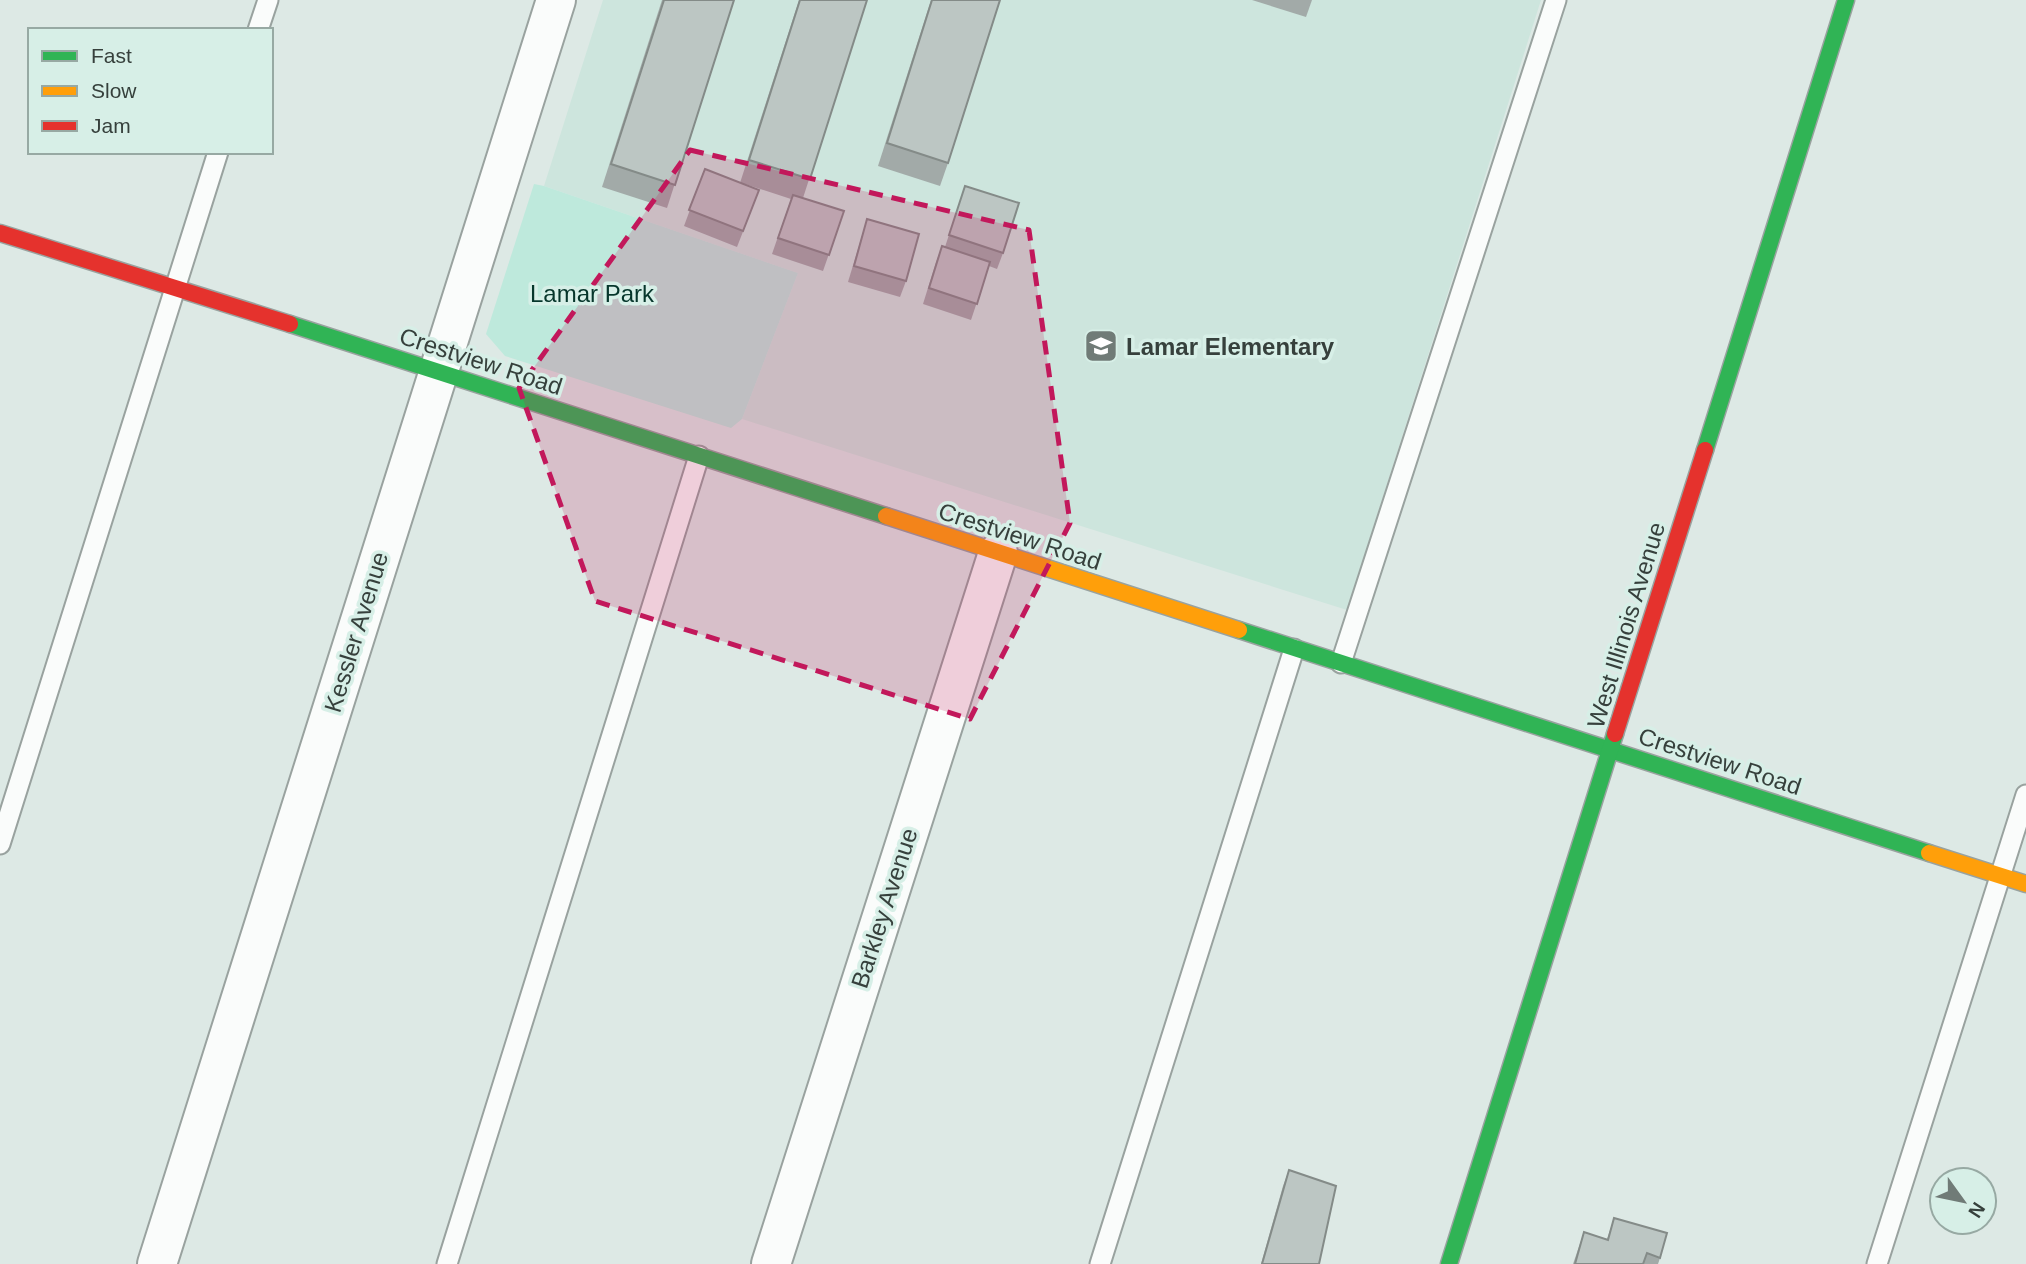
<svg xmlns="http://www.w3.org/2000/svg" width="2026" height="1264" viewBox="0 0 2026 1264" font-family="Arial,sans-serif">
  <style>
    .built { fill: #cde5dd }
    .green { fill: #bee9dc }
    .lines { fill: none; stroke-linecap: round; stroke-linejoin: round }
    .lane-casing { stroke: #99a29f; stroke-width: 23 }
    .street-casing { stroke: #99a29f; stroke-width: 42 }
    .fast-casing { stroke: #99a29f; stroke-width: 19 }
    .slow-casing { stroke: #99a29f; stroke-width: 19 }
    .jam-casing { stroke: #99a29f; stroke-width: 19 }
    .lane { stroke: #fafcfb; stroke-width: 19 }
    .street { stroke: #fafcfb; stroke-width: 38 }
    .fast { stroke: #30b455; stroke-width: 16 }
    .slow { stroke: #ff9f0a; stroke-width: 16 }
    .jam { stroke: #e5322d; stroke-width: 16 }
    .wall { fill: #a2aaa8 }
    .building { fill: #bcc6c3; stroke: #848b88; stroke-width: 2 }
    .marked { fill: #c2185b; fill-opacity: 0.2; stroke: #c2185b; stroke-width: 5; stroke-dasharray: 14 9; stroke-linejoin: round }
    .labels { text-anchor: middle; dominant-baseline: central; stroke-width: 7; stroke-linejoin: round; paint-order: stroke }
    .park-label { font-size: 24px; fill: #06362b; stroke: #d7efe7 }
    .poi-label { font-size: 24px; font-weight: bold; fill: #36403c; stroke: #d7efe7; text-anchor: start }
    .street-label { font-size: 24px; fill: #36403c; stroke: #d7efe7 }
  </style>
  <rect width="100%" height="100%" fill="#dde9e5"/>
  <polygon class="built" points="603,0 1541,0 1347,610 742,419 798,273 544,186"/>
  <polygon class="green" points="534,184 544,186 798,273 742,419 731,428 505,356 486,334"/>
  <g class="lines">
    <defs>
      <g id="lane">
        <polyline points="258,30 268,0"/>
        <polyline points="1341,663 1556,0"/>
        <polyline points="0,844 218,152"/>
        <polyline points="447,1264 699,456"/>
        <polyline points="1100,1264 1294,649"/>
        <polyline points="1877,1264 2026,795"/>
      </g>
      <g id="street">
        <polyline points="157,1264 556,0"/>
        <polyline points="771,1264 998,553"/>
      </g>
      <g id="fast">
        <polyline points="290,324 886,516"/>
        <polyline points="1705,450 1846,0"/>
        <polyline points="1239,630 1929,853"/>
        <polyline points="1449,1264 1615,734"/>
      </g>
      <g id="slow">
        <polyline points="886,516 1239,630"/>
        <polyline points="1929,853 2026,884"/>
      </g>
      <g id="jam">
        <polyline points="0,233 290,324"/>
        <polyline points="1615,734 1705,450"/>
      </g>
    </defs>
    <use href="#lane" class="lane-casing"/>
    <use href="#street" class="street-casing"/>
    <use href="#fast" class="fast-casing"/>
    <use href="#slow" class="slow-casing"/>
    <use href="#jam" class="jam-casing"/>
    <use href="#lane" class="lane"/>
    <use href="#street" class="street"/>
    <use href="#fast" class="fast"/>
    <use href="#slow" class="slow"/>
    <use href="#jam" class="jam"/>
  </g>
  <g class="wall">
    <polygon points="662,0 734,0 667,208 602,187"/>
    <polygon points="799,0 867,0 803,198 844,211 823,271 772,254 791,199 745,184 753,206 737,247 684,226 705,169 740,183"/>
    <polygon points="931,0 1000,0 948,163 940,186 878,166"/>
    <polygon points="1252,0 1312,0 1306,17"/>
    <polygon points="965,186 1003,253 997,269 989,266 971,320 923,304 936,262 942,246 945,247"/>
    <polygon points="867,219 906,281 900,297 848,282"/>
    <polygon points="1289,1170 1319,1264 1261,1264 1283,1186"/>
    <polygon points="1614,1218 1660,1258 1658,1264 1573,1264 1584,1232 1607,1239"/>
  </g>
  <g class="building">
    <polygon points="664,0 734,0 675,185 611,164"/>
    <polygon points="800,0 867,0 810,179 749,160"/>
    <polygon points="932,0 1000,0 948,163 887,143"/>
    <polygon points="705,169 759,190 743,231 689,210"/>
    <polygon points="965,186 1019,203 1003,253 949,235"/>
    <polygon points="793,195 844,211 829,255 778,238"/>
    <polygon points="867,219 919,234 906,281 854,266"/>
    <polygon points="942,246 990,262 977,304 929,288"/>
    <polygon points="1289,1170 1336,1186 1319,1264 1262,1264"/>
    <polygon points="1614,1218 1667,1233 1660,1258 1647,1253 1643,1264 1575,1264 1584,1232 1608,1240"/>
  </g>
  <path class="marked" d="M690 150 1029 230 1070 523 970 719 595 601 519 388Z"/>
  <defs>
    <symbol id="school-square" viewBox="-11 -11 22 22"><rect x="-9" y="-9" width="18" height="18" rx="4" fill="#707b77" stroke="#d7efe7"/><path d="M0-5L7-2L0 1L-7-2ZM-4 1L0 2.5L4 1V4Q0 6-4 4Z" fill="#fff"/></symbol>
  </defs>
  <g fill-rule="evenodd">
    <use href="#school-square" x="1082" y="327" width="38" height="38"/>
  </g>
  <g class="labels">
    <g class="park-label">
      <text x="592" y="293">Lamar Park</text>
    </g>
    <g class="poi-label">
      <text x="1126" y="346">Lamar Elementary</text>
    </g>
    <g class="street-label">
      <text transform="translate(481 361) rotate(18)">Crestview Road</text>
      <text transform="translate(1020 536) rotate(18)">Crestview Road</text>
      <text transform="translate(1626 625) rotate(-73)">West Illinois Avenue</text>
      <text transform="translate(356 632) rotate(-73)">Kessler Avenue</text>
      <text transform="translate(1720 761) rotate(18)">Crestview Road</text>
      <text transform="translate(884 908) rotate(-72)">Barkley Avenue</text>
    </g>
  </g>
  <rect x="28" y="28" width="245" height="126" fill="#d7efe7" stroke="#97a9a3" stroke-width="2"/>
  <rect x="42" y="51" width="35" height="10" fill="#30b455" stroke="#97a9a3" stroke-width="2"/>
  <text x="91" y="63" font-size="21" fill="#36403c">Fast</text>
  <rect x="42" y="86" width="35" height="10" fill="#ff9f0a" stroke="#97a9a3" stroke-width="2"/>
  <text x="91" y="98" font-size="21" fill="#36403c">Slow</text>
  <rect x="42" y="121" width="35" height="10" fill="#e5322d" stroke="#97a9a3" stroke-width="2"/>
  <text x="91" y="133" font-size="21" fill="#36403c">Jam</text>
  <g transform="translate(1963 1201) rotate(123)"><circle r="33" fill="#d7efe7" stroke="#97a9a3" stroke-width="2"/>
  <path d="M0-5L12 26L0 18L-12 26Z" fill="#707b77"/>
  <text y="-10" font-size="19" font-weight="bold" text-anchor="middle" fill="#36403c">N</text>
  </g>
</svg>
